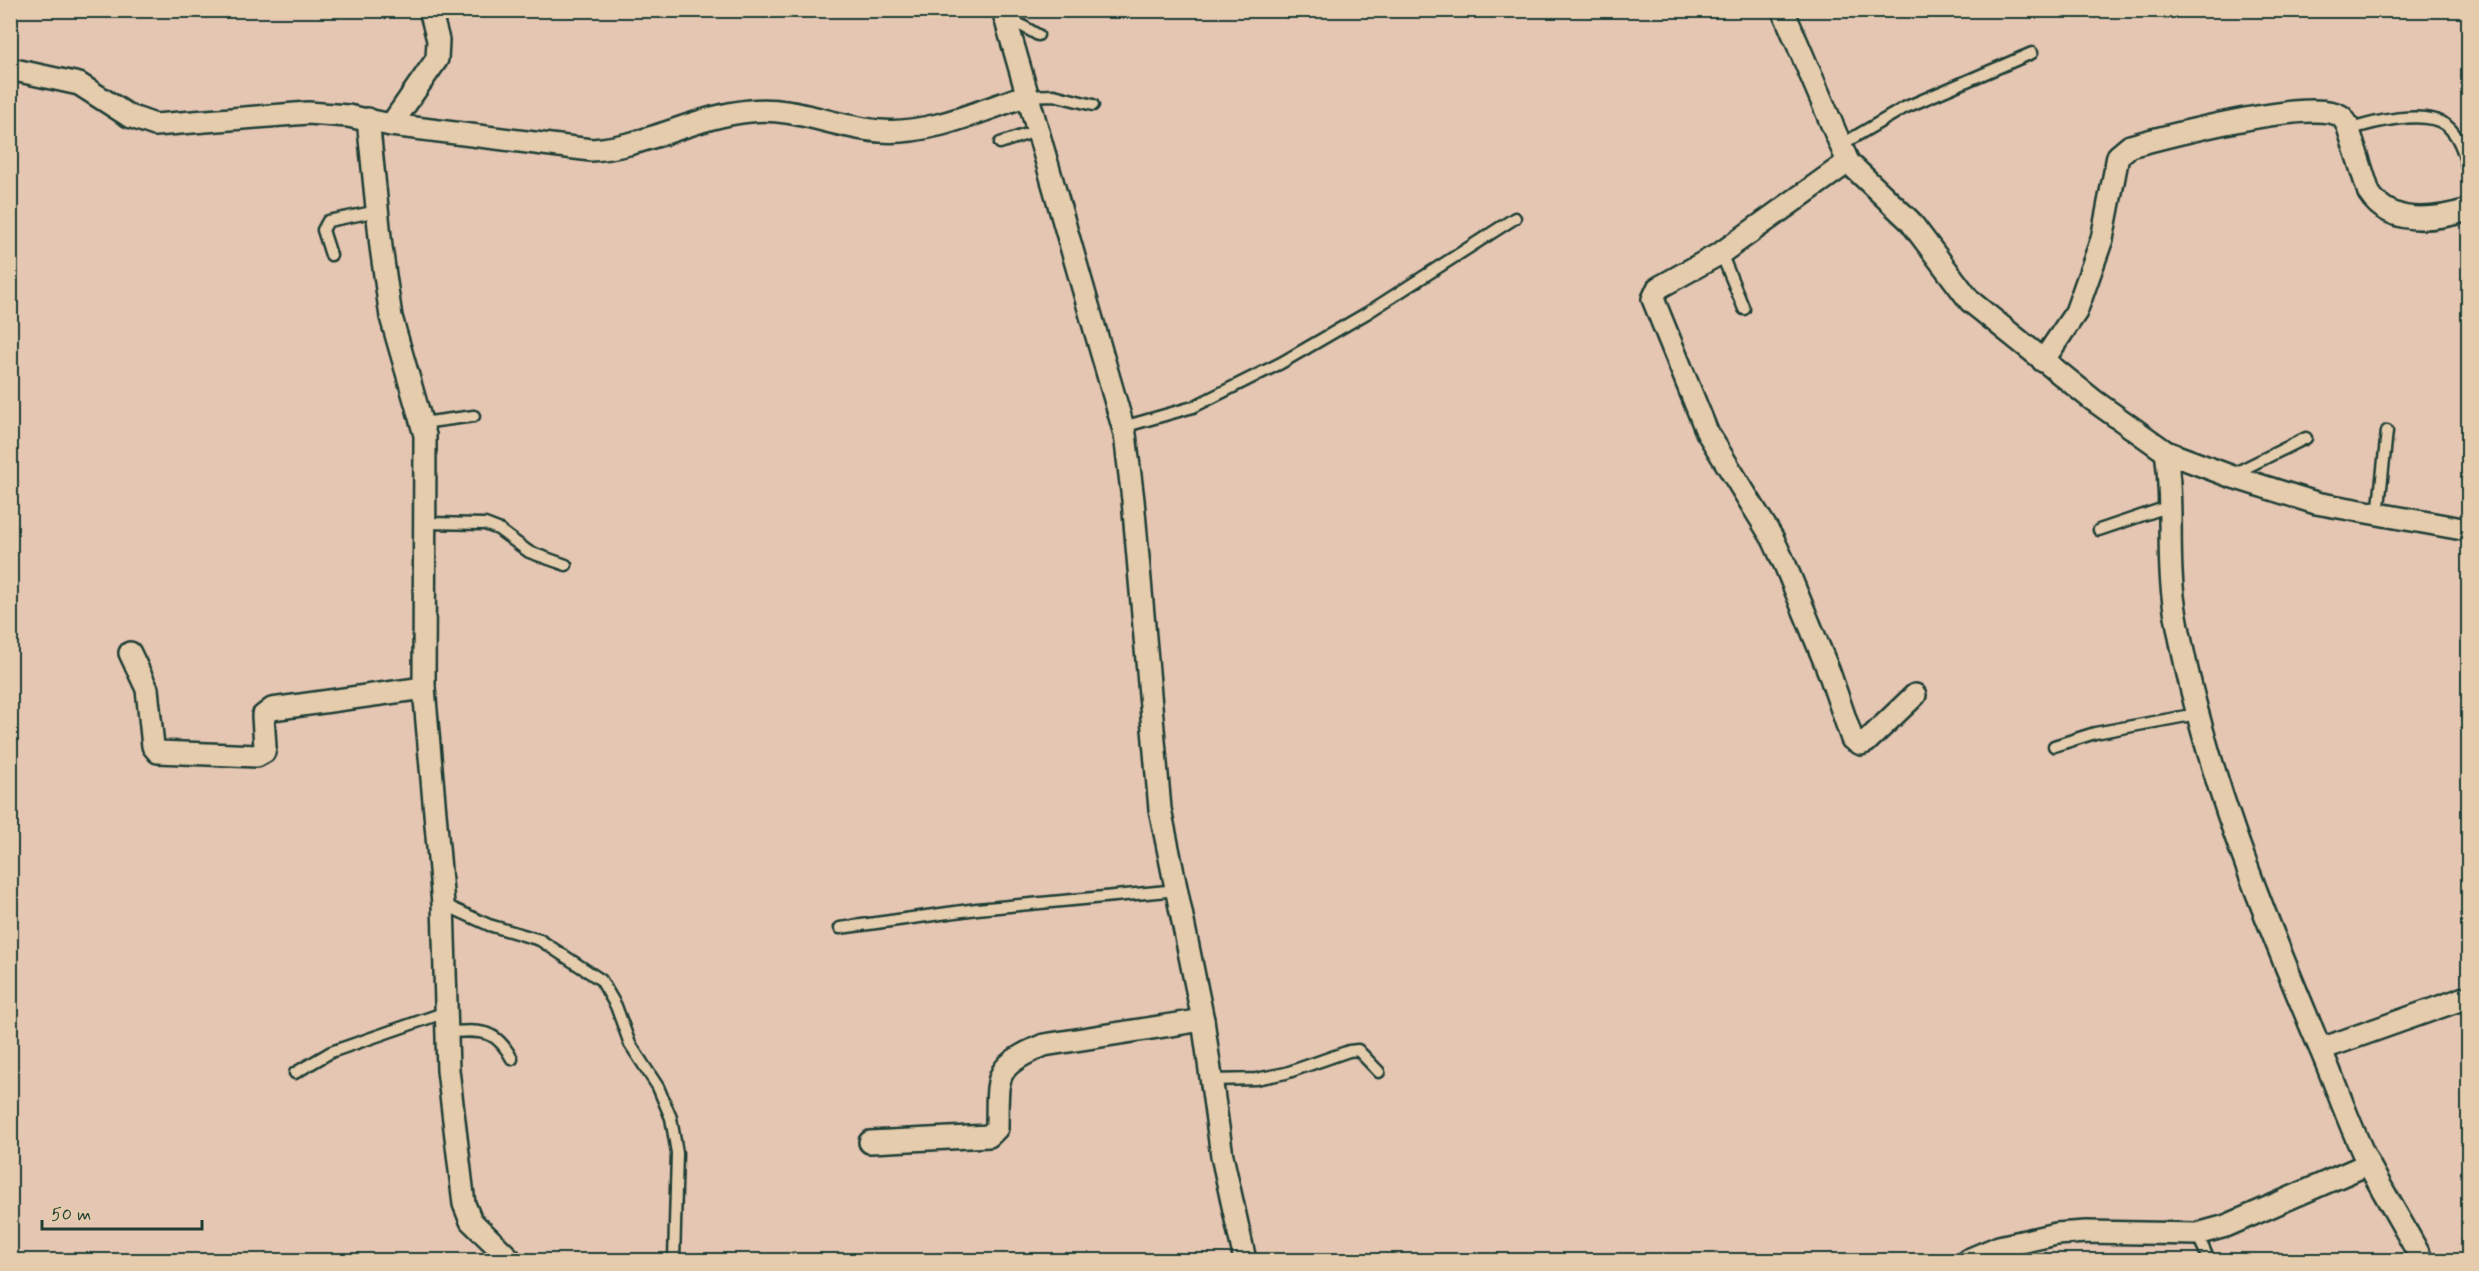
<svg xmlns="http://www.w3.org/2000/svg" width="2479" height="1271" viewBox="0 0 2479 1271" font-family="Mynerve,sans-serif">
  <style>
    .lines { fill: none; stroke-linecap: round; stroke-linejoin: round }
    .service-casing { stroke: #1f3d34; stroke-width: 15 }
    .minor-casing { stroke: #1f3d34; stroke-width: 26 }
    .service { stroke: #e5ccad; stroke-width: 10 }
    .minor { stroke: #e5ccad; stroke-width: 21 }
  </style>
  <rect width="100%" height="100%" fill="#e5c6b2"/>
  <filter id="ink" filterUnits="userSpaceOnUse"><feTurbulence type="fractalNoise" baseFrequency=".0167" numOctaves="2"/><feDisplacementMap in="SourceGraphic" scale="12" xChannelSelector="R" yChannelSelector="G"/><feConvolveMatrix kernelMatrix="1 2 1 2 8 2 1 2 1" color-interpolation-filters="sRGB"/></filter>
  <g filter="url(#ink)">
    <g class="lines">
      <defs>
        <g id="service">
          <polyline points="1007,17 1038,35"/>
          <polyline points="1026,96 1054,95 1093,105"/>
          <path d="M2349 130C2372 122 2425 109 2446 125 2460 136 2465 155 2468 171"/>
          <polyline points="1000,143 1036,131"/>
          <polyline points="1839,146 1904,108 2032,53"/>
          <polyline points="1721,253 1744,309"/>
          <polyline points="331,255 323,230 328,221 378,211"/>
          <polyline points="422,423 474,416"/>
          <polyline points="1123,427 1193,407 1281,363 1367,313 1515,218"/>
          <polyline points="2233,474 2306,438"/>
          <polyline points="2378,516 2387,431"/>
          <polyline points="425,523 485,524 498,529 529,552 566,565"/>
          <polyline points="2099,530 2170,506"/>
          <polyline points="2054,746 2095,733 2197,714"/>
          <polyline points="443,904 489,925 540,940 601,980 616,1006 630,1044 658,1087 671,1118 677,1153 674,1260"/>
          <polyline points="840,928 977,909 1178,890"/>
          <path d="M447 1032C480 1031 495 1027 512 1059"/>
          <polyline points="295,1073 331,1052 446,1012"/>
          <polyline points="1212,1080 1256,1079 1286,1073 1349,1051 1358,1050 1379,1072"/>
          <polyline points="2197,1234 2209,1260"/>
        </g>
        <g id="minor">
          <polyline points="1003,10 1125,434 1133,500 1160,809 1203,1020 1222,1156 1245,1260"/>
          <polyline points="1783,10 1848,162 1910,221 1970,301 2093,400 2166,452 2230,476 2316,503 2468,530"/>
          <path d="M10 69 79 84 129 116 155 125 308 113 348 116 391 125 591 150C646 147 695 116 750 111 795 106 836 128 880 131 929 135 979 111 1025 96"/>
          <polyline points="368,119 381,247 391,317 425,435 424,688 443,904 448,1070 464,1204 471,1221 511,1260"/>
          <polyline points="391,125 437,59 438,40 430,10"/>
          <polyline points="1848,162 1721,253 1658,288 1653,299 1707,432 1773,539 1786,567 1829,672 1852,739 1861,744 1866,742 1915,695"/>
          <path d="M2043 361 2076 312 2102 239 2118 156 2130 146C2164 137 2316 96 2342 117 2344 119 2345 122 2347 124L2369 193C2391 227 2435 220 2468 210"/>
          <path d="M2166 452C2174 504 2166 557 2175 610 2201 763 2260 906 2320 1048 2337 1087 2350 1128 2369 1165 2386 1197 2405 1228 2422 1260"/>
          <polyline points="130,653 147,689 153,746 158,752 257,756 264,752 265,747 263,716 272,709 424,688"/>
          <polyline points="2321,1049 2468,997"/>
          <path d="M870 1142 989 1136 997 1128C998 1075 992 1067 1044 1045L1203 1020"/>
          <polyline points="1968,1260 1999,1247 2056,1234 2086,1232 2197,1234 2226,1226 2368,1164"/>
        </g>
      </defs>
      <use href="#service" class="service-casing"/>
      <use href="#minor" class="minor-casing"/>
      <use href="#service" class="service"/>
      <use href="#minor" class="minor"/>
    </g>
  </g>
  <rect width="2479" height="1271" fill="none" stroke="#e5ccad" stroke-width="36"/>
  <rect x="18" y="18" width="2443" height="1235" fill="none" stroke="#1f3d34" stroke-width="2" filter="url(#ink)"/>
  <path d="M42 1220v9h160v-9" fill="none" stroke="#1f3d34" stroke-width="3"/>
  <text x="51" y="1220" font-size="18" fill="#1f3d34" stroke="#e5ccad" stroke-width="4.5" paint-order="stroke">50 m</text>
</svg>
